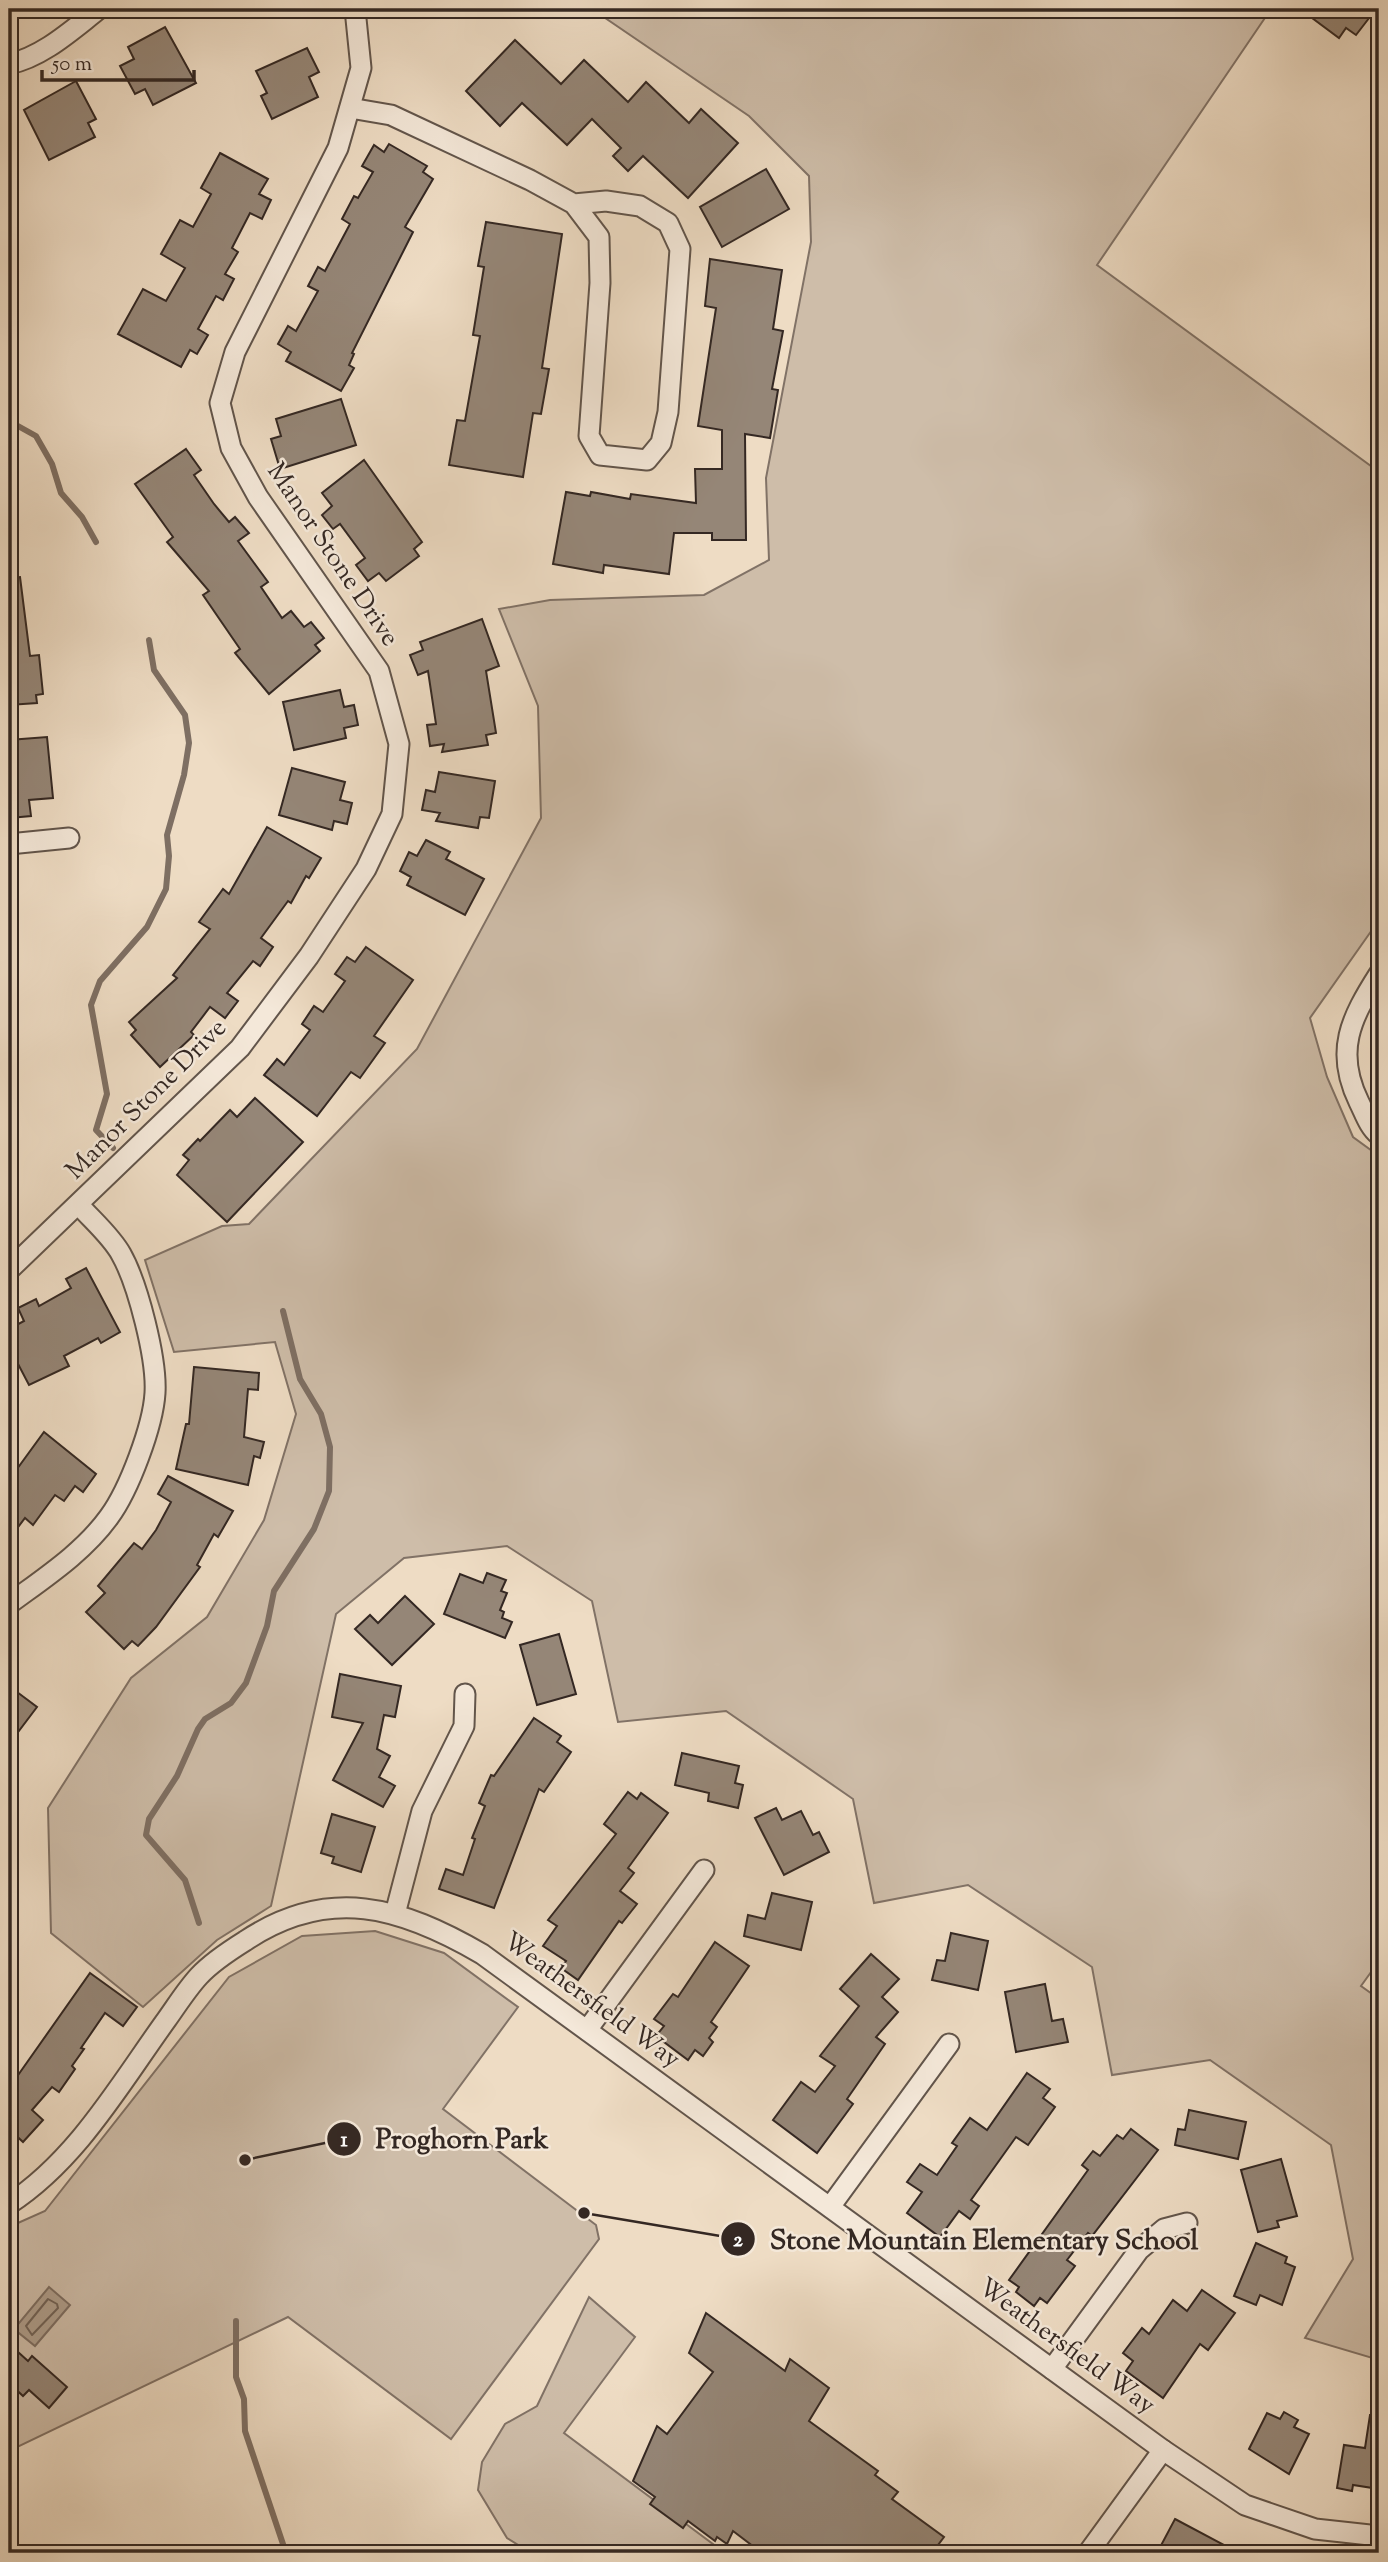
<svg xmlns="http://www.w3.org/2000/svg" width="1388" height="2562" viewBox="0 0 1388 2562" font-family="'Sorts Mill Goudy',serif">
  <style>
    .green { fill: #cebda9; stroke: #817266; stroke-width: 2 }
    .water { fill: #af9f8d; stroke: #7e6f63; stroke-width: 2 }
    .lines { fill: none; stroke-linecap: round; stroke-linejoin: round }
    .shore { stroke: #726458; stroke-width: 2 }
    .stream { stroke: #7e6f63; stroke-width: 6 }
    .building { fill: #958677; stroke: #342823; stroke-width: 2 }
    .minor-casing { stroke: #62554b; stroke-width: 23 }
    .minor { stroke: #f4e8d9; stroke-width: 19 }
    .labels { text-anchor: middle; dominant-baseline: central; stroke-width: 5; stroke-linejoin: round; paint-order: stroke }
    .street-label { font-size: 26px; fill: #342823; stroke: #f4e8d9 }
    .leader { fill: none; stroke: #342823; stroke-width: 2.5 }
    .callout-dot { fill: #342823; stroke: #f4e8d9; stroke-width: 2.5 }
    .mark-label { font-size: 21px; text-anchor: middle; font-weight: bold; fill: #fff }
    .callout-label { font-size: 28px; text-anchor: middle; font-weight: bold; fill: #342823; stroke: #f4e8d9; stroke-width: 5; stroke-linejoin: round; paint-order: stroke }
  </style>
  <rect width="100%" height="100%" fill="#eedcc4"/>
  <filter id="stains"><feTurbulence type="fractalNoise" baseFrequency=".00286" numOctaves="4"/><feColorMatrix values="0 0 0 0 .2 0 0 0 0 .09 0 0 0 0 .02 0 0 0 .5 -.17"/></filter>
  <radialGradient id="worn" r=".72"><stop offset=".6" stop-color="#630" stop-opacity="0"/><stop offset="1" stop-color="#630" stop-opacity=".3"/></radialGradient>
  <g class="green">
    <polygon points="592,9 1271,9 1097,265 1379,472 1379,920 1310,1018 1327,1077 1353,1137 1379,1156 1379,1961 1361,1986 1379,1999 1379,2360 1305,2338 1353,2259 1331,2145 1210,2060 1112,2075 1092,1967 968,1885 874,1903 853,1799 726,1711 618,1722 592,1601 507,1546 404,1558 336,1614 271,1906 217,1940 143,2007 51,1933 48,1808 131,1678 207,1617 264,1520 296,1414 275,1342 174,1352 145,1260 222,1226 249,1224 417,1049 541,818 538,706 499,609 550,600 704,595 769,560 766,478 811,242 809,176 749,116"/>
    <polygon points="375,1931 444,1953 518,2007 443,2109 596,2225 599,2239 451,2439 288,2317 9,2451 9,2227 45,2211 229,1977 302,1936"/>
    <polygon points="589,2297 635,2337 564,2433 725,2553 531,2553 507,2538 478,2490 482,2462 505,2424 537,2406"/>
  </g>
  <polygon class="water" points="49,2287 70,2305 35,2346 14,2329"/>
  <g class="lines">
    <polygon class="shore" points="48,2299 57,2304 58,2308 32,2335 26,2326"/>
    <g class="stream">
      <polyline points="9,421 36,436 52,464 61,493 82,517 96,542"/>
      <polyline points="113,1148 96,1130 107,1094 91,1005 100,981 147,927 166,889 169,856 167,835 184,775 189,743 185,715 154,670 149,640"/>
      <polyline points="199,1923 185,1880 146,1835 149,1819 177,1776 198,1729 205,1719 231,1703 246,1683 267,1626 274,1591 314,1529 329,1491 330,1447 321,1414 300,1379 283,1311"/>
      <polyline points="236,2321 236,2377 244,2399 245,2431 286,2553"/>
    </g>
  </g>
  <g class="building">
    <polygon points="1300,9 1376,9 1356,35 1346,28 1339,38"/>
    <polygon points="165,27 196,83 153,105 145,89 135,94 120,66 134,59 128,47"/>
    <polygon points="515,40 561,84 584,60 628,102 646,82 689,123 701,109 738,143 688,198 643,156 628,171 613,156 621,148 592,119 567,145 522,103 500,126 466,91"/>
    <polygon points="307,48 319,72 309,77 318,97 272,119 261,96 267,93 256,71"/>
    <polygon points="76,81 96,119 88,123 95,137 49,160 24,110"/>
    <polygon points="389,144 427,166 423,172 433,179 405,227 413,232 352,353 354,354 349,365 354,368 341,391 286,361 291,352 278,344 288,326 296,331 318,291 308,286 318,267 325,271 350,224 342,219 354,196 358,198 373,172 362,166 374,145 384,152"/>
    <polygon points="220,153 268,179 259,194 271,200 262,219 250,213 232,248 238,252 225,274 234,279 223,300 216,296 198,329 208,335 197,354 190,350 181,367 118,334 143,289 166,301 185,268 161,254 180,220 193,227 211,194 201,188"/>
    <polygon points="766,169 789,209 722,247 700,207"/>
    <polygon points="486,222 562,234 542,368 549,369 541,414 533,413 523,477 449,465 457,420 465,421 480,336 473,335 484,267 478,266"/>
    <polygon points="710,259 782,270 773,329 783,331 772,389 778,390 770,438 745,434 746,540 712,540 712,533 674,533 669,574 604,565 603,573 553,564 566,492 590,496 591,492 630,499 631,494 696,503 695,469 722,469 722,430 698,426 716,308 705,306"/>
    <polygon points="341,399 356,445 280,469 271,439 281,436 276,419"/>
    <polygon points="186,449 201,470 194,475 214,504 229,522 235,517 249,533 238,541 268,582 261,587 282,618 291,611 304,627 311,622 324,638 315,645 320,651 269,694 235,653 240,649 203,595 209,591 167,542 173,537 135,484"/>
    <polygon points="364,460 422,542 414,549 419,556 386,581 379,573 368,581 356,565 365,558 340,524 333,529 322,515 332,506 322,493"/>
    <polygon points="20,577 30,656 39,655 43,694 36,695 37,703 9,705 9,578"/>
    <polygon points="482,619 499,666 486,671 496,733 486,735 488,745 442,752 444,744 430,746 427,725 436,724 428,671 418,675 410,655 423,650 420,642"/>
    <polygon points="340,690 344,707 354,705 358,725 344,728 346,738 294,750 283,702"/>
    <polygon points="47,737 53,798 29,800 31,816 10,818 9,740"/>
    <polygon points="292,768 345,782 340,800 352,803 347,824 334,821 332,830 279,815"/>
    <polygon points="439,772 495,781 489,818 480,817 478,828 436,821 440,813 422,810 426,790 435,792"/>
    <polygon points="267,827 321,858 309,878 306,876 291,903 288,901 261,938 273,947 260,966 253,961 227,993 238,1001 225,1018 210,1007 191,1032 194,1035 160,1067 131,1035 136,1030 129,1022 177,978 173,975 210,929 199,922 223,889 229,894"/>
    <polygon points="426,840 450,852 446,859 484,879 465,915 407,885 411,877 400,871 409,852 417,856"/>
    <polygon points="366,947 413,980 374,1036 385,1043 360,1078 351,1072 317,1116 264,1075 277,1059 284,1065 310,1030 302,1024 314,1006 323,1012 345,981 335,974 347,957 355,962"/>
    <polygon points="255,1098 303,1142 227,1222 177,1175 189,1160 183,1155 198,1139 200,1141 230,1110 237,1117"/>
    <polygon points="86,1268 120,1332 101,1343 98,1338 64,1356 69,1366 29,1385 17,1362 9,1367 9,1329 24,1321 18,1308 36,1299 39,1306 71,1288 66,1279"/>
    <polygon points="194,1367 259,1373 258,1390 248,1389 244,1437 264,1442 260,1458 254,1456 248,1485 176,1469 186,1424 189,1424"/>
    <polygon points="44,1432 96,1474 83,1492 75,1486 64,1501 55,1495 33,1525 25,1518 9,1539 9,1480"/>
    <polygon points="168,1476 233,1511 218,1537 214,1534 197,1565 200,1567 156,1627 138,1646 132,1641 124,1649 86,1612 105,1593 98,1586 134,1543 142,1549 156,1530 171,1502 158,1494"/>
    <polygon points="487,1573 506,1580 501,1591 507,1593 500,1610 504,1612 502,1618 512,1622 505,1638 444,1614 460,1574 483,1583"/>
    <polygon points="405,1596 434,1624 392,1665 355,1629 370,1615 378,1623"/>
    <polygon points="559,1634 576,1694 537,1705 520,1645"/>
    <polygon points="340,1674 401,1686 395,1717 384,1715 377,1749 390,1756 379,1777 395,1786 383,1807 333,1780 363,1723 332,1717"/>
    <polygon points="9,1686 37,1707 9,1744"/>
    <polygon points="534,1718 561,1736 557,1742 571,1752 544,1792 539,1789 494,1908 439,1889 446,1869 463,1875 475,1839 472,1838 485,1806 479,1803 491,1775 494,1776"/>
    <polygon points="682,1753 739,1766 735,1783 743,1785 738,1808 708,1801 709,1793 675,1785"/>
    <polygon points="628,1792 637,1799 641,1793 668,1813 628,1868 634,1873 620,1891 637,1904 622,1923 619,1921 578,1980 561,1968 566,1961 543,1946 557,1926 548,1920 616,1834 604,1824"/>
    <polygon points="776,1808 782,1820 801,1811 813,1835 819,1832 829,1852 784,1875 755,1818"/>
    <polygon points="332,1814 375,1827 361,1872 332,1863 334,1857 321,1853"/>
    <polygon points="772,1893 812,1902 801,1950 744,1936 748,1915 765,1919"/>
    <polygon points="951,1933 988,1941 978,1990 932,1980 937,1960 945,1961"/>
    <polygon points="715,1942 749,1966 711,2022 717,2027 709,2038 713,2042 703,2056 695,2050 688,2060 656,2036 664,2026 654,2019 673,1994 678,1997"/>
    <polygon points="871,1954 899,1979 882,1997 898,2012 876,2037 885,2044 847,2099 853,2104 817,2153 773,2120 801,2082 815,2092 835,2066 820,2056 859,2006 840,1989"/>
    <polygon points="90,1973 137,2007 123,2026 105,2013 81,2048 84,2049 72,2066 75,2069 59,2092 52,2087 32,2110 43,2120 23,2142 9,2129 9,2071 16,2078"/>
    <polygon points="1045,1984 1052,2021 1063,2019 1068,2042 1016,2052 1005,1992"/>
    <polygon points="1027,2073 1050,2089 1043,2098 1055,2107 1028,2145 1016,2137 971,2200 979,2206 970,2219 959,2211 940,2237 907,2213 922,2192 907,2182 920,2164 937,2175 957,2146 952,2143 970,2118 987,2130"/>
    <polygon points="1189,2110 1246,2122 1238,2159 1175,2145 1178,2129 1185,2130"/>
    <polygon points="1131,2129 1158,2150 1092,2236 1088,2233 1067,2260 1075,2266 1047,2303 1040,2298 1034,2306 1016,2292 1019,2287 1009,2280 1088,2170 1082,2165 1093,2151 1100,2156 1117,2135 1123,2139"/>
    <polygon points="1281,2159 1297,2216 1277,2221 1279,2227 1258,2232 1241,2170"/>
    <polygon points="1256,2243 1287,2257 1285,2263 1295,2267 1282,2305 1260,2295 1256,2305 1234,2296"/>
    <polygon points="1202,2290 1235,2313 1208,2350 1200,2344 1163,2398 1126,2371 1133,2361 1123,2353 1142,2328 1149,2334 1173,2300 1187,2311"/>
    <polygon points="706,2313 785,2371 790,2359 829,2388 809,2421 878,2471 875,2475 898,2492 892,2499 944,2537 932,2553 762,2553 733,2531 727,2544 717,2537 715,2541 688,2521 683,2528 650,2504 655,2497 633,2481 657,2426 667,2434 713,2372 689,2353"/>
    <polygon points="18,2352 28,2361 32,2356 67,2387 49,2408 29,2390 23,2396 9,2383 9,2363"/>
    <polygon points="1284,2412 1298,2420 1294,2427 1309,2434 1289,2474 1249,2449 1267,2413 1280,2419"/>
    <polygon points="1370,2415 1379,2415 1379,2489 1353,2485 1352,2491 1337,2488 1344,2445 1365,2448"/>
    <polygon points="1175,2519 1239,2553 1157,2553"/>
  </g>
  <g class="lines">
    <defs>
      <g id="minor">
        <path d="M9 64C43 57 73 29 99 9"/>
        <polyline points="350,108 391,115 530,180 574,204 599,237 600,283 589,436 600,455 647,460 661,443 668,412 680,249 668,223 640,206 606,201 574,204"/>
        <polyline points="9,844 69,838"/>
        <path d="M1379 974C1351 1018 1334 1051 1359 1102 1365 1114 1369 1127 1379 1135"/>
        <polyline points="9,1270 240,1048 309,956 366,869 392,814 399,744 379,671 258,497 231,448 220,403 235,352 338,148 361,68 355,9"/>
        <path d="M9 1604C44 1578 83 1553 109 1517 129 1490 153 1426 155 1393 157 1359 138 1284 121 1254 111 1236 92 1220 79 1205"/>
        <polyline points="395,1914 422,1811 464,1726 465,1694"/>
        <polyline points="587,2030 704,1870"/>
        <path d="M9 2204C77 2160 120 2084 167 2019 177 2005 187 1989 199 1976 212 1962 229 1951 245 1941 329 1885 401 1907 482 1954L1163 2450 1245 2505 1315 2529 1379 2536"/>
        <polyline points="830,2207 949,2044"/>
        <polyline points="1052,2369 1139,2250 1164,2229 1187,2223"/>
        <polyline points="1088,2553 1163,2450"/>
      </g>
    </defs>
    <use href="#minor" class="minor-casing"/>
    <use href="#minor" class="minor"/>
  </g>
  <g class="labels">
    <g class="street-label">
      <text transform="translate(332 555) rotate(56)">Manor Stone Drive</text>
      <text transform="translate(147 1100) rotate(-45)">Manor Stone Drive</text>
      <text transform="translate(591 2001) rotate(36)">Weathersfield Way</text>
      <text transform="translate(1066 2347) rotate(36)">Weathersfield Way</text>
    </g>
  </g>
  <path class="leader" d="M245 2160L344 2139M584 2213L738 2239"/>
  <g class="callout-dot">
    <circle cx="245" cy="2160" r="7"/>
    <circle cx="584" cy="2213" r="7"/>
    <circle cx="344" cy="2139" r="18"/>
    <circle cx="738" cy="2239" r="18"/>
  </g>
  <g class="mark-label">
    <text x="344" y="2146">1</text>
    <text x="738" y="2246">2</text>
  </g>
  <g class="callout-label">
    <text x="462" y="2148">Proghorn Park</text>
    <text x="984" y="2249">Stone Mountain Elementary School</text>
  </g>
  <rect width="1388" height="2562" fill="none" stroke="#eedcc4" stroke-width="35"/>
  <rect x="10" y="10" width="1367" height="2541" fill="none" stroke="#342823" stroke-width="3.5"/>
  <rect x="18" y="18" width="1353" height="2527" fill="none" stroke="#342823" stroke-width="2"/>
  <path d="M42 70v10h152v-10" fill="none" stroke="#342823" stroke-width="3.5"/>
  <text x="52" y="70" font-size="21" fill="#342823" stroke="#f4e8d9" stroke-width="5" paint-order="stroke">50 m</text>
  <rect width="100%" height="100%" filter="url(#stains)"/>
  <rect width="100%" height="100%" fill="url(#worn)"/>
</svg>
